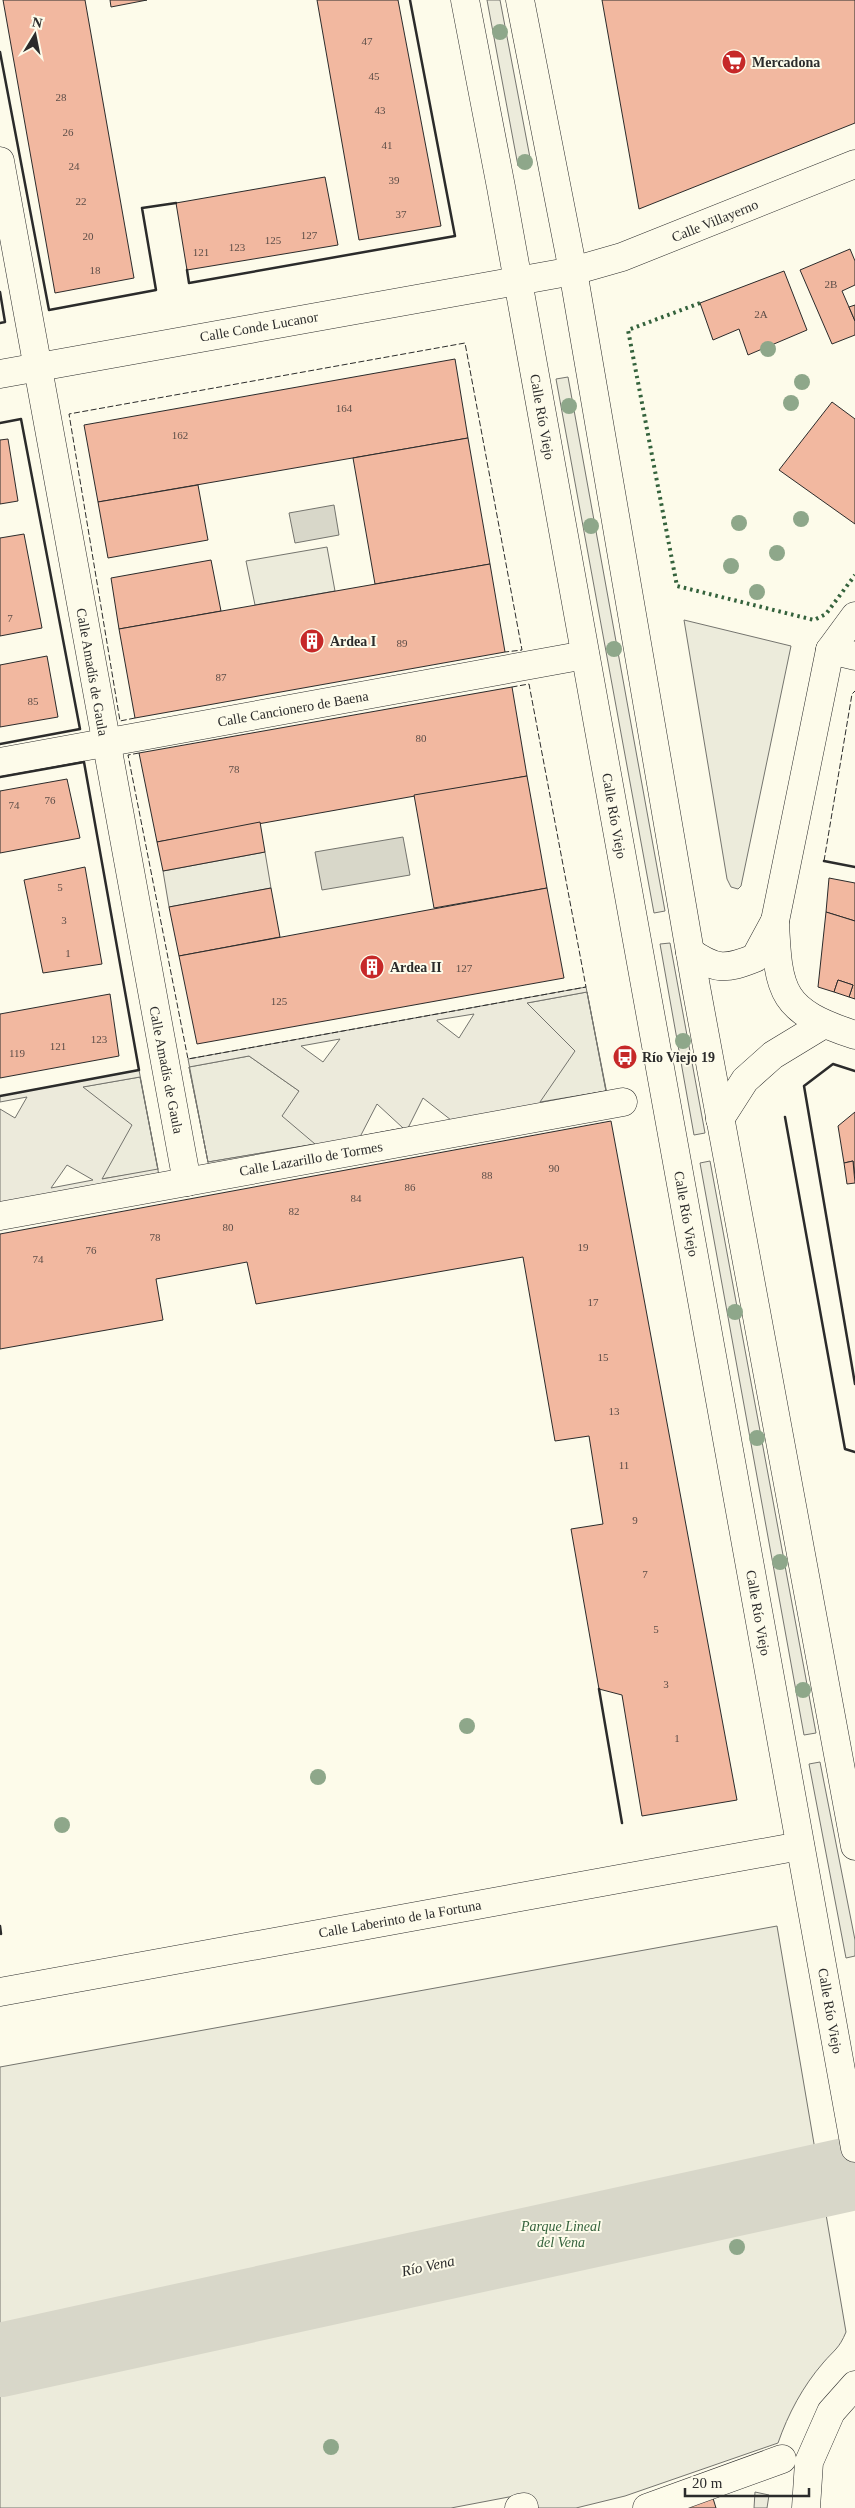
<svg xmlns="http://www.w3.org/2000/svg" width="855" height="2508" viewBox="0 0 855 2508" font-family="'Times New Roman',serif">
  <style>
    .green { fill: #ecebdb; stroke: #74746e }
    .parking { fill: #eceadb; stroke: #74746e; fill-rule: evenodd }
    .water { fill: #d8d7c9; stroke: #74746e }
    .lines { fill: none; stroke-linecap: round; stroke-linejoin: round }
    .river { stroke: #d8d7c9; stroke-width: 74 }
    .building { fill: #f2b8a0; stroke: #2b2b2b }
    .minor-casing { stroke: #2b2b2b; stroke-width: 29 }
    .major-casing { stroke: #2b2b2b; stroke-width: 29 }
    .minor { stroke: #fdfbea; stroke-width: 28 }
    .major { stroke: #fdfbea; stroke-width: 28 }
    .hedge { stroke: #34623c; stroke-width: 4; stroke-dasharray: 2.5 4; stroke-linecap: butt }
    .fence { stroke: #2b2b2b; stroke-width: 1; stroke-dasharray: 6 2.5; stroke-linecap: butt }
    .wall { stroke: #2b2b2b; stroke-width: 2.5 }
    .tree { fill: #8ea78a }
    .labels { text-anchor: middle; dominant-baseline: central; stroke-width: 4; stroke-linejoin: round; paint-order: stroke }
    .number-label { font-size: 11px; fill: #5d4e48 }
    .poi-label { font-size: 14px; font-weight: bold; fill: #2b2b2b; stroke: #fdfbea; text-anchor: start }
    .street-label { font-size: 14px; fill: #2b2b2b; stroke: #fdfbea }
    .park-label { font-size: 14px; font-style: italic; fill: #34623c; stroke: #fdfbea }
    .water-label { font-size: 15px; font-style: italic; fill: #2b2b2b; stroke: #fdfbea }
  </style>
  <rect width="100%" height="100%" fill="#fdfbea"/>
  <g class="green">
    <polygon points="487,0 500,0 531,163 518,166"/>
    <polygon points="568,377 665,911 654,913 556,379"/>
    <polygon points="327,547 335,591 255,605 246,561"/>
    <polygon points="684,620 791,646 741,886 738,889 731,887 727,879"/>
    <polygon points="265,852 271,888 169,907 163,871"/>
    <polygon points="670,943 705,1133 694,1135 660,944"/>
    <polygon points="587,992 606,1091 539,1103 527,1003"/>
    <polygon points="249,1056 299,1091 316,1144 208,1162 189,1067"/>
    <polygon points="140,1077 158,1170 101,1179 82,1087"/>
    <polygon points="710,1161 816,1733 804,1735 700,1163"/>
    <polygon points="820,1762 855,1940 855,1956 846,1958 809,1764"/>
    <path d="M777 1926 846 2332C839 2349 834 2350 823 2363 803 2386 788 2414 778 2443L625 2496 576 2508H525L514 2496 451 2508H0V2067Z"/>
    <polygon points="755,2492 769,2495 767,2508 754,2508"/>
  </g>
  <g class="parking">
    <path d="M586 987 609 1104 211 1178 188 1059ZM587 992 606 1091 540 1102 575 1051 527 1003ZM474 1014 459 1038 437 1021V1020ZM340 1039 323 1062 301 1046ZM249 1056 299 1091 282 1116 315 1144 208 1162 189 1067ZM423 1098 451 1120 408 1128ZM377 1104 403 1128 361 1136V1135Z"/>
    <path d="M139 1070 161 1186 0 1216V1109L15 1118 27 1097 0 1102V1096ZM140 1077 158 1169 102 1179 132 1125 83 1087ZM67 1165 93 1180 51 1188Z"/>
  </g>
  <g class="water">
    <polygon points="334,505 339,535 295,543 289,513"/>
    <polygon points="403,837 410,875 322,890 315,852"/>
  </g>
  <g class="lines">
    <polyline class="river" points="0,2360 855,2173"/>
  </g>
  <g class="building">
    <polygon points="3,0 85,0 134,278 55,293"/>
    <polygon points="110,0 147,0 111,7"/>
    <polygon points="317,0 398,0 441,226 359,240"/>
    <polygon points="602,0 855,0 855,123 639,209"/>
    <polygon points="325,177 338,245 187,270 176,203"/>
    <polygon points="850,249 855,261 855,285 842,291 855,321 855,335 832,344 800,270"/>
    <polygon points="784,271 807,330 748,355 739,329 713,340 700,303"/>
    <polygon points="855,305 855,321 849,307"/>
    <polygon points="455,359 468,438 98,502 84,425"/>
    <polygon points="832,402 855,419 855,524 779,470"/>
    <polygon points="468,438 490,564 375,584 353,458"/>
    <polygon points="8,439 18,501 0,504 0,440"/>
    <polygon points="198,485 208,540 108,558 98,502"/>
    <polygon points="24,534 42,628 0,636 0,538"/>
    <polygon points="211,560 221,611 119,629 111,578"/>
    <polygon points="490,564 505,652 135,718 119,629"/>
    <polygon points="47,656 58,717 0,727 0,665"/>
    <polygon points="512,687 527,776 157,842 139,753"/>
    <polygon points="527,776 547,888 434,908 414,795"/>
    <polygon points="67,779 80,838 0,853 0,791"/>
    <polygon points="260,822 265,852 163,871 157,842"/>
    <polygon points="85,867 102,964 43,973 24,880"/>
    <polygon points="829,878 855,883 855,921 826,912"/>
    <polygon points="271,888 280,937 179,956 169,907"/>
    <polygon points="547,888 564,978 197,1044 179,956"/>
    <polygon points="826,912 855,921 855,999 849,997 853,985 838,980 834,992 818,987"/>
    <polygon points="838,980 853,985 849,997 834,992"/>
    <polygon points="110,994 119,1056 0,1078 0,1014"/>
    <polygon points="855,1112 855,1177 853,1161 844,1163 838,1126"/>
    <polygon points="611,1121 737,1800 642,1816 622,1695 599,1689 571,1529 603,1524 589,1436 555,1441 523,1257 256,1304 247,1262 156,1279 163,1320 0,1349 0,1234"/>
    <polygon points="853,1161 855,1183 847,1184 844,1163"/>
    <polygon points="712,2495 716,2508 676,2508"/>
  </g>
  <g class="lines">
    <defs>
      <g id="minor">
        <polyline points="0,161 187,1182"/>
        <polyline points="0,374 573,271 622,257 855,164"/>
        <path d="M855 616 830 650 775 921C778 994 782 1011 855 1035"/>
        <polyline points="830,650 855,656"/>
        <polyline points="0,762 585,655"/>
        <path d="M690 952C716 970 725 970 755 958L775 921"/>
        <polyline points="720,1119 745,1080 773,1055 824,1024"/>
        <polyline points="0,1216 623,1102"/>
        <polyline points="0,1992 800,1846"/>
        <polyline points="519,2508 524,2507"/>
        <polyline points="647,2508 782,2459"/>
      </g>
      <g id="major">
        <polyline points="465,0 501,187 855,2148"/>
        <polyline points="520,0 573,271 696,987 855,1846"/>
        <polyline points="806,2508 809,2462 831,2412 855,2385"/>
      </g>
    </defs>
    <use href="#minor" class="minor-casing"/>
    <use href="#major" class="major-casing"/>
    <use href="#minor" class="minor"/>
    <use href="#major" class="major"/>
    <polyline class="hedge" points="700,303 628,330 677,586 814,620 826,614 855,575"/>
    <g class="fence">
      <polyline points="135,718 120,721 69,414 465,343 522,650 505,652"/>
      <polyline points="139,753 128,755 188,1059 586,987 529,684 512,687"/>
      <polyline points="824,861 852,694 855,691"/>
    </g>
    <g class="wall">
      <polyline points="0,52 49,310 156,290 142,208 176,203"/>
      <polyline points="187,270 189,283 455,236 410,0"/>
      <polyline points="0,292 5,322 0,323"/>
      <polyline points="0,423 21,419 80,729 0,744"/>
      <polyline points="0,777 84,762 139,1070 0,1096"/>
      <polyline points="824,861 855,867"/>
      <polyline points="855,1071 833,1064 804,1086 855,1384"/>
      <polyline points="785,1117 845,1449 855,1452"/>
      <polyline points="599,1689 622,1823"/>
      <polyline points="0,1926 1,1934"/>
    </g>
  </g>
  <g class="tree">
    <circle cx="500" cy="32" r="8"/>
    <circle cx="525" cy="162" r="8"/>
    <circle cx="768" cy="349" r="8"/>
    <circle cx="802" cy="382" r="8"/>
    <circle cx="791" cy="403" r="8"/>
    <circle cx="569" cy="406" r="8"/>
    <circle cx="801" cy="519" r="8"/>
    <circle cx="739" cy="523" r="8"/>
    <circle cx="591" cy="526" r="8"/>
    <circle cx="777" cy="553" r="8"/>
    <circle cx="731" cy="566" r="8"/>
    <circle cx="757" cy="592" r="8"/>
    <circle cx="614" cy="649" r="8"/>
    <circle cx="683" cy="1041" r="8"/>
    <circle cx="735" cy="1312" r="8"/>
    <circle cx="757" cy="1438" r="8"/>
    <circle cx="780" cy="1562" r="8"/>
    <circle cx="803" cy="1690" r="8"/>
    <circle cx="467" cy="1726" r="8"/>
    <circle cx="318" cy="1777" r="8"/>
    <circle cx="62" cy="1825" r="8"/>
    <circle cx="737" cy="2247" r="8"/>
    <circle cx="331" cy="2447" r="8"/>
  </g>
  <defs>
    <symbol id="supermarket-disc" viewBox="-11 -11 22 22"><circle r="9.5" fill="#c62828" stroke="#fdfbea"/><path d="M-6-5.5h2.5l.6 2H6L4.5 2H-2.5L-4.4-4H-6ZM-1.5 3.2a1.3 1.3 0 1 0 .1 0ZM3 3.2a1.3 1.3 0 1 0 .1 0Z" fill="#fff"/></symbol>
    <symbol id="building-disc" viewBox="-11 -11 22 22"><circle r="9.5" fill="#c62828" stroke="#fdfbea"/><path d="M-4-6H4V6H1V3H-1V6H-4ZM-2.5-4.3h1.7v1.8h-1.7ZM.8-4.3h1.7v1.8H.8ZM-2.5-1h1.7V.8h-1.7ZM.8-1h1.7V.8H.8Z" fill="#fff"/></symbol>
    <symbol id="bus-disc" viewBox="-11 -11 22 22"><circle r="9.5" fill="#c62828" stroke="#fdfbea"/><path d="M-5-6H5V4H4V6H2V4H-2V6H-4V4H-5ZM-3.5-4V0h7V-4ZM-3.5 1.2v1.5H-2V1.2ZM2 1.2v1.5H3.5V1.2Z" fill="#fff"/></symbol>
  </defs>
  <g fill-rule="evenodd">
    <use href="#supermarket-disc" x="720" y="48" width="28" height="28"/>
    <use href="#building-disc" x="298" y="627" width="28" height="28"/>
    <use href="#building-disc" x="358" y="953" width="28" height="28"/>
    <use href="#bus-disc" x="611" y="1043" width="28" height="28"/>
  </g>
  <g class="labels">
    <g class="number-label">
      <text x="367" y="41">47</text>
      <text x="374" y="76">45</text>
      <text x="61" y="97">28</text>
      <text x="380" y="110">43</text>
      <text x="68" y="132">26</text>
      <text x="387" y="145">41</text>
      <text x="74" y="166">24</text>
      <text x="394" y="180">39</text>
      <text x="81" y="201">22</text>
      <text x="401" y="214">37</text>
      <text x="309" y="235">127</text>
      <text x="88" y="236">20</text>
      <text x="273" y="240">125</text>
      <text x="237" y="247">123</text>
      <text x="201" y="252">121</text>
      <text x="95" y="270">18</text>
      <text x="831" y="284">2B</text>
      <text x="761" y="314">2A</text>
      <text x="344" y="408">164</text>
      <text x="180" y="435">162</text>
      <text x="10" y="618">7</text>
      <text x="402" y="643">89</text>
      <text x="221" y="677">87</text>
      <text x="33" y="701">85</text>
      <text x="421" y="738">80</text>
      <text x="234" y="769">78</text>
      <text x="50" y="800">76</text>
      <text x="14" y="805">74</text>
      <text x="60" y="887">5</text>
      <text x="64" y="920">3</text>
      <text x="68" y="953">1</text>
      <text x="464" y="968">127</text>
      <text x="279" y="1001">125</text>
      <text x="99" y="1039">123</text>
      <text x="58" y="1046">121</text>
      <text x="17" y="1053">119</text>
      <text x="554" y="1168">90</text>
      <text x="487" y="1175">88</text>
      <text x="410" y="1187">86</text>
      <text x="356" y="1198">84</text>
      <text x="294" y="1211">82</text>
      <text x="228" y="1227">80</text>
      <text x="155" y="1237">78</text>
      <text x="583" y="1247">19</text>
      <text x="91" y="1250">76</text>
      <text x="38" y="1259">74</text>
      <text x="593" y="1302">17</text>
      <text x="603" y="1357">15</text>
      <text x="614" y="1411">13</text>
      <text x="624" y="1465">11</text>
      <text x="635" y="1520">9</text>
      <text x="645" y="1574">7</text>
      <text x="656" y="1629">5</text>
      <text x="666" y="1684">3</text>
      <text x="677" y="1738">1</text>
    </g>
    <g class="poi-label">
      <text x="752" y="62">Mercadona</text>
      <text x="330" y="641">Ardea I</text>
      <text x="390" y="967">Ardea II</text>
      <text x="642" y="1057">Río Viejo 19</text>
    </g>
    <g class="street-label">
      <text transform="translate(715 221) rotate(-22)">Calle Villayerno</text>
      <text transform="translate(259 327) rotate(-10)">Calle Conde Lucanor</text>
      <text transform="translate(542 417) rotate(80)">Calle Río Viejo</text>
      <text transform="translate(92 672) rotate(80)">Calle Amadís de Gaula</text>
      <text transform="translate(293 709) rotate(-10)">Calle Cancionero de Baena</text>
      <text transform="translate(614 816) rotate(80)">Calle Río Viejo</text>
      <text transform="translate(166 1070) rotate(79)">Calle Amadís de Gaula</text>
      <text transform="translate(311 1159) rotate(-10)">Calle Lazarillo de Tormes</text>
      <text transform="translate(686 1214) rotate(80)">Calle Río Viejo</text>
      <text transform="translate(758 1613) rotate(80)">Calle Río Viejo</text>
      <text transform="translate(400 1919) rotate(-10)">Calle Laberinto de la Fortuna</text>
      <text transform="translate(830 2011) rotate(80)">Calle Río Viejo</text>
    </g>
    <g class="park-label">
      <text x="561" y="2226">Parque Lineal<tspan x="561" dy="16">del Vena</tspan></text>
    </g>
    <g class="water-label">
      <text transform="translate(428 2266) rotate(-12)">Río Vena</text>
    </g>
  </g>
  <g transform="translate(35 35) rotate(10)" stroke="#fdfbea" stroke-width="4" paint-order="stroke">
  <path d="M0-4L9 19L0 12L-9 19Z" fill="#2b2b2b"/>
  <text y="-8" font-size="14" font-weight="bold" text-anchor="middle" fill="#2b2b2b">N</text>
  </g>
  <path d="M685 2488v8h124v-8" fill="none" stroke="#2b2b2b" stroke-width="2.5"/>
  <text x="692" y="2488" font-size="15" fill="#2b2b2b" stroke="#fdfbea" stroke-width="4" paint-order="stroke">20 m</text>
</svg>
